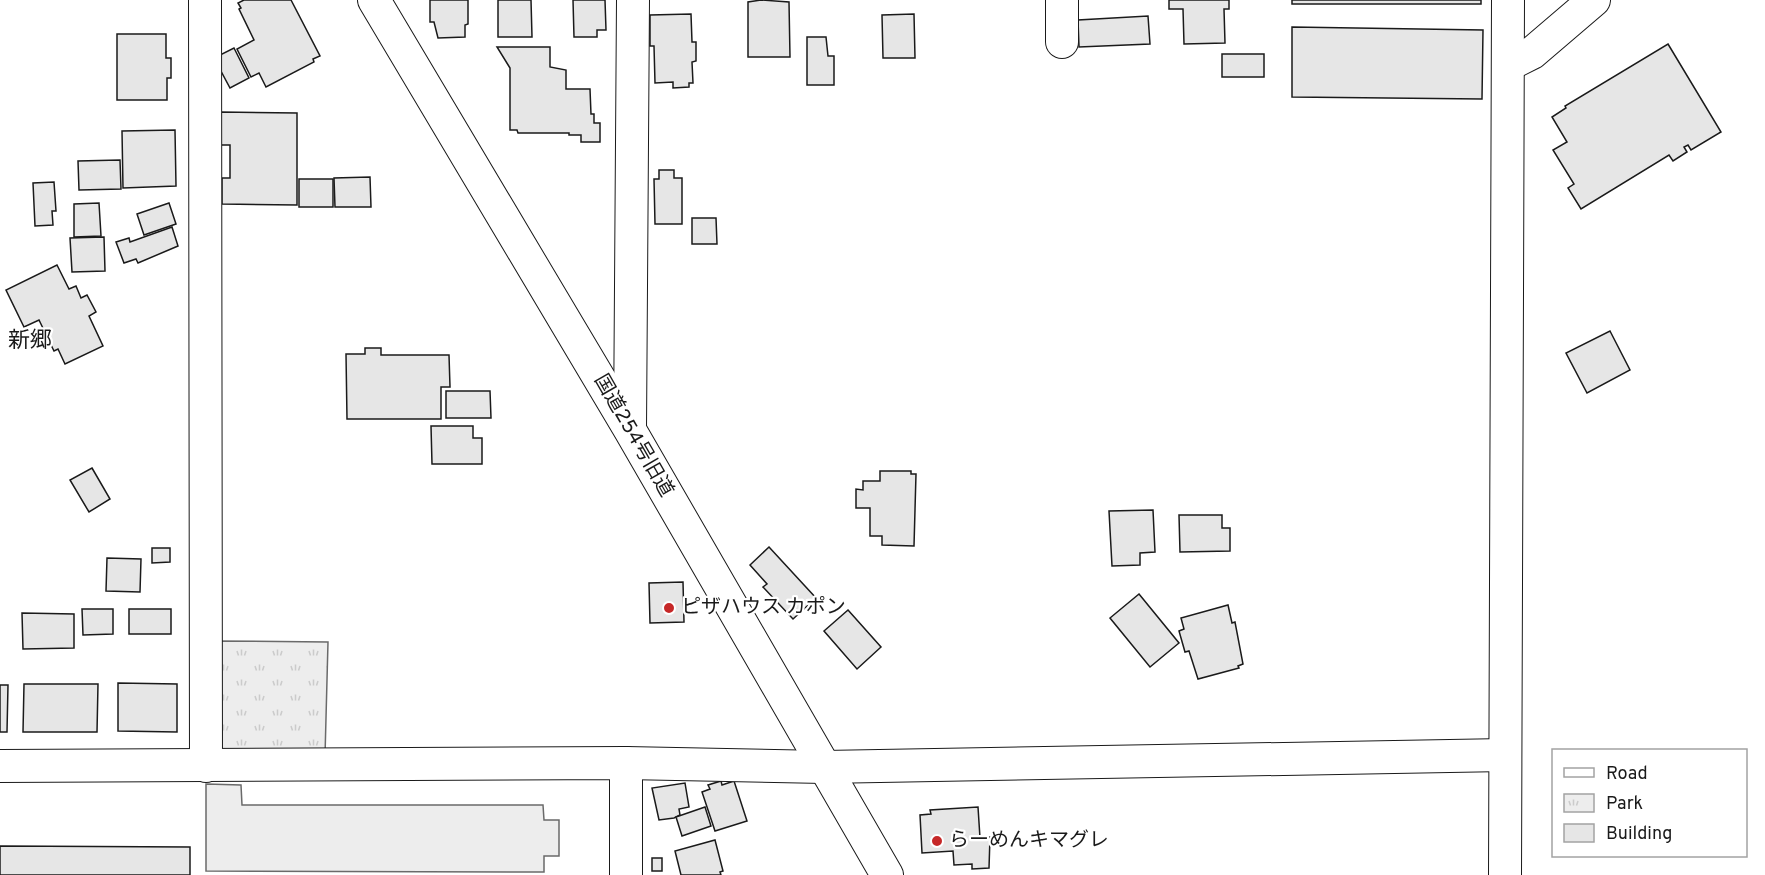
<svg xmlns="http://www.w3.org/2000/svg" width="1765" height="875" viewBox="0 0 1765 875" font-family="Overpass,'Noto Sans JP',sans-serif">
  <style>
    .built { fill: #ededed; stroke: #6a6a6a; stroke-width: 1.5 }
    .park { fill: url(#park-tufts); stroke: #6a6a6a; stroke-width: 1.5 }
    .building { fill: #e6e6e6; stroke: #1a1a1a; stroke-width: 1.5 }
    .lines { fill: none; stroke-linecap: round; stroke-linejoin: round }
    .minor-casing { stroke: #1a1a1a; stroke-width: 34 }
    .minor { stroke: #fff; stroke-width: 32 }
    .poi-dot { fill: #c62828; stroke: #fff; stroke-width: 2 }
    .labels { text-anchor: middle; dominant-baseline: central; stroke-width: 4.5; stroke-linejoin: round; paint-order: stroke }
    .street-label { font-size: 20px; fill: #1a1a1a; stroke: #fff }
    .poi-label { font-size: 20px; fill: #1a1a1a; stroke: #fff; text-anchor: start }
    .quarter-label { font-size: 22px; fill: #1a1a1a; stroke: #fff }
  </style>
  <defs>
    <pattern id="park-tufts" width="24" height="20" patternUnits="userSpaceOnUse" patternTransform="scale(1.5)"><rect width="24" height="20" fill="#ededed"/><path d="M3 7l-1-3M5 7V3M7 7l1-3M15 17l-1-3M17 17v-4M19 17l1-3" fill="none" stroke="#cbcbcb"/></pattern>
  </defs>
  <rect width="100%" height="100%" fill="#fff"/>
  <polygon class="built" points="206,784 241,785 242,805 543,805 544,820 559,820 559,856 544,856 544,872 206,871"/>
  <polygon class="park" points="216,641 328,642 325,756 228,754 216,742"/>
  <g class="building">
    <polygon points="244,0 291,0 320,56 313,59 314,62 266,87 259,73 251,77 237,49 254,40 239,9 241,8 238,3"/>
    <polygon points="430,0 468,0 468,24 465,25 465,37 438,38 434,22 430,22"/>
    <polygon points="498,0 531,0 532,37 498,37"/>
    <polygon points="573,0 605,0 606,30 597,30 597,37 574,37"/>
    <polygon points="761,0 789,2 790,57 748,57 748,2"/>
    <polygon points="1169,0 1229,0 1229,9 1224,9 1225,43 1184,44 1183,9 1169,9"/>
    <rect x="1292" y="0" width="189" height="4"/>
    <polygon points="691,14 692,42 696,42 696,61 692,62 693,83 689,83 689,87 673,88 673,82 655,83 654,46 650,46 650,15"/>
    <polygon points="914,14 915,58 883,58 882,15"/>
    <polygon points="1148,16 1150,44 1079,47 1078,20"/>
    <polygon points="1292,27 1483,30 1482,99 1292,97"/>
    <polygon points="117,34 166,34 166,58 171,58 171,78 167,78 167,100 117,100"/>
    <polygon points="807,37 826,37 828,56 834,56 834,85 807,85"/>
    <polygon points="1668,44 1721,132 1691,150 1688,145 1684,147 1687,152 1673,161 1669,155 1581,209 1568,188 1574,184 1553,150 1567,142 1552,117 1566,108 1565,106"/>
    <polygon points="497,47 550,47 550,67 566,70 566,89 590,89 591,114 594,114 594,123 600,123 600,142 581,142 581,135 569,135 569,133 518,133 517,130 510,130 510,68"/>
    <polygon points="234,48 249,78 230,88 214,58"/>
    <rect x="1222" y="54" width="42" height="23"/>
    <polygon points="220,112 297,113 297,205 222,204 222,178 230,178 230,145 220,145"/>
    <polygon points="175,130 176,186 123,188 122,131"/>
    <polygon points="120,160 121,189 79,190 78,161"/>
    <polygon points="659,170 674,170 674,178 682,178 682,224 655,224 654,179 659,179"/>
    <polygon points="370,177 371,207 335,207 334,178"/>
    <rect x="299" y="179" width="34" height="28"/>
    <polygon points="54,182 56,211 52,211 53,225 35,226 33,183"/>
    <polygon points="99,203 101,236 74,237 74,204"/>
    <polygon points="169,203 176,224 144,235 137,214"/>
    <polygon points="692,218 716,218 717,244 692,244"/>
    <polygon points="172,227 178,246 138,263 136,259 124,263 116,242 129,238 130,242"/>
    <polygon points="104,237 105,271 72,272 70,238"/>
    <polygon points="57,265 69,289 76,286 81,298 87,295 96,312 89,316 103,346 65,364 58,349 54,351 39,320 24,327 6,290"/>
    <polygon points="1610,331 1630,370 1587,393 1566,353"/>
    <polygon points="365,348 381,348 381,355 449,355 450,387 441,387 441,419 347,419 346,354 365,354"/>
    <polygon points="446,391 490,391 491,418 446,418"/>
    <polygon points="431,426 473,426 473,438 482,438 482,464 432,464"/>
    <polygon points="92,468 110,499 89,512 70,480"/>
    <polygon points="880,471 911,471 911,474 916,474 914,546 882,545 882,536 870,536 870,508 856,508 856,489 863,490 863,481 880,481"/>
    <polygon points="1153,510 1155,552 1140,553 1140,565 1112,566 1109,511"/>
    <polygon points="1179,515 1222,515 1222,528 1230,528 1230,551 1180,552"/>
    <polygon points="769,547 816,598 793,619 763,587 767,584 750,565"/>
    <polygon points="152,548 170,548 170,562 152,563"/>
    <polygon points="107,558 141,559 140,592 106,591"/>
    <polygon points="683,582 684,622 650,623 649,583"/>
    <polygon points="1139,594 1179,643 1150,667 1110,618"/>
    <polygon points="1228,605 1232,623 1235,622 1243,664 1238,666 1239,668 1198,679 1189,651 1185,652 1179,631 1184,629 1181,618"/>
    <polygon points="82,609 113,609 113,634 83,635"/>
    <rect x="129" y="609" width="42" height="25"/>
    <polygon points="848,610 881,647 857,669 824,631"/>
    <polygon points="22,613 74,614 74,648 23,649"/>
    <polygon points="118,683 177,684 177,732 118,731"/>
    <polygon points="24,684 98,684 97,732 23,732"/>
    <polygon points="0,685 8,685 7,732 0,732"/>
    <polygon points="721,781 722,785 734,781 747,821 715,831 702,792 710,789 708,785"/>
    <polygon points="685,783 689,807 679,809 680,815 674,818 659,820 652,788"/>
    <polygon points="705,807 711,826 682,836 676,817"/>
    <polygon points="978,807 980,838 990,837 989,868 972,869 972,864 954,865 953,851 922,853 920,815 931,814 930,810"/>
    <polygon points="715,840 723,871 720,872 721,875 681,875 675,851"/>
    <polygon points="0,846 190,847 190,875 0,875"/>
    <rect x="652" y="858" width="10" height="13"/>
  </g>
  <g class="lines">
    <defs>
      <g id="minor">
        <polyline points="205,0 206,766"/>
        <polyline points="374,0 630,430 887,875"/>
        <polyline points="1062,0 1062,42"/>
        <polyline points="1508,65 1532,53 1594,0"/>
        <polyline points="630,429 633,0"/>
        <polyline points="0,766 626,763 824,767 1505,755"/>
        <polyline points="626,875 626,763"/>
        <polyline points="1505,875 1508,0"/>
      </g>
    </defs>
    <use href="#minor" class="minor-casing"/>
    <use href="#minor" class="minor"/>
  </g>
  <g class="poi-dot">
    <circle cx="669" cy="608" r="6"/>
    <circle cx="937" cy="841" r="6"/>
  </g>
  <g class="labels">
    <g class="street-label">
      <text transform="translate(633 436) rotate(60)">国道254号旧道</text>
    </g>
    <g class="poi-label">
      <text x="681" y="608">ピザハウス カポン</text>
      <text x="949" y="841">らーめんキマグレ</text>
    </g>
    <g class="quarter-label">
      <text x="30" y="341">新郷</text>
    </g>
  </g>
  <rect x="1552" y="749" width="195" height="108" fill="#ffffff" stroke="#a3a3a3" stroke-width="1.5"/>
  <rect x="1564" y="768" width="30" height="9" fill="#ffffff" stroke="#a3a3a3" stroke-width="1.5"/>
  <text x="1606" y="779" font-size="18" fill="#1a1a1a">Road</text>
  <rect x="1564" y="794" width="30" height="18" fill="url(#park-tufts)" stroke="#a3a3a3" stroke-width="1.5"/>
  <text x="1606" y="809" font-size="18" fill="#1a1a1a">Park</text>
  <rect x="1564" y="824" width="30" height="18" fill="#e6e6e6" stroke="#a3a3a3" stroke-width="1.5"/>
  <text x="1606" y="839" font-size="18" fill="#1a1a1a">Building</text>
</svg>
